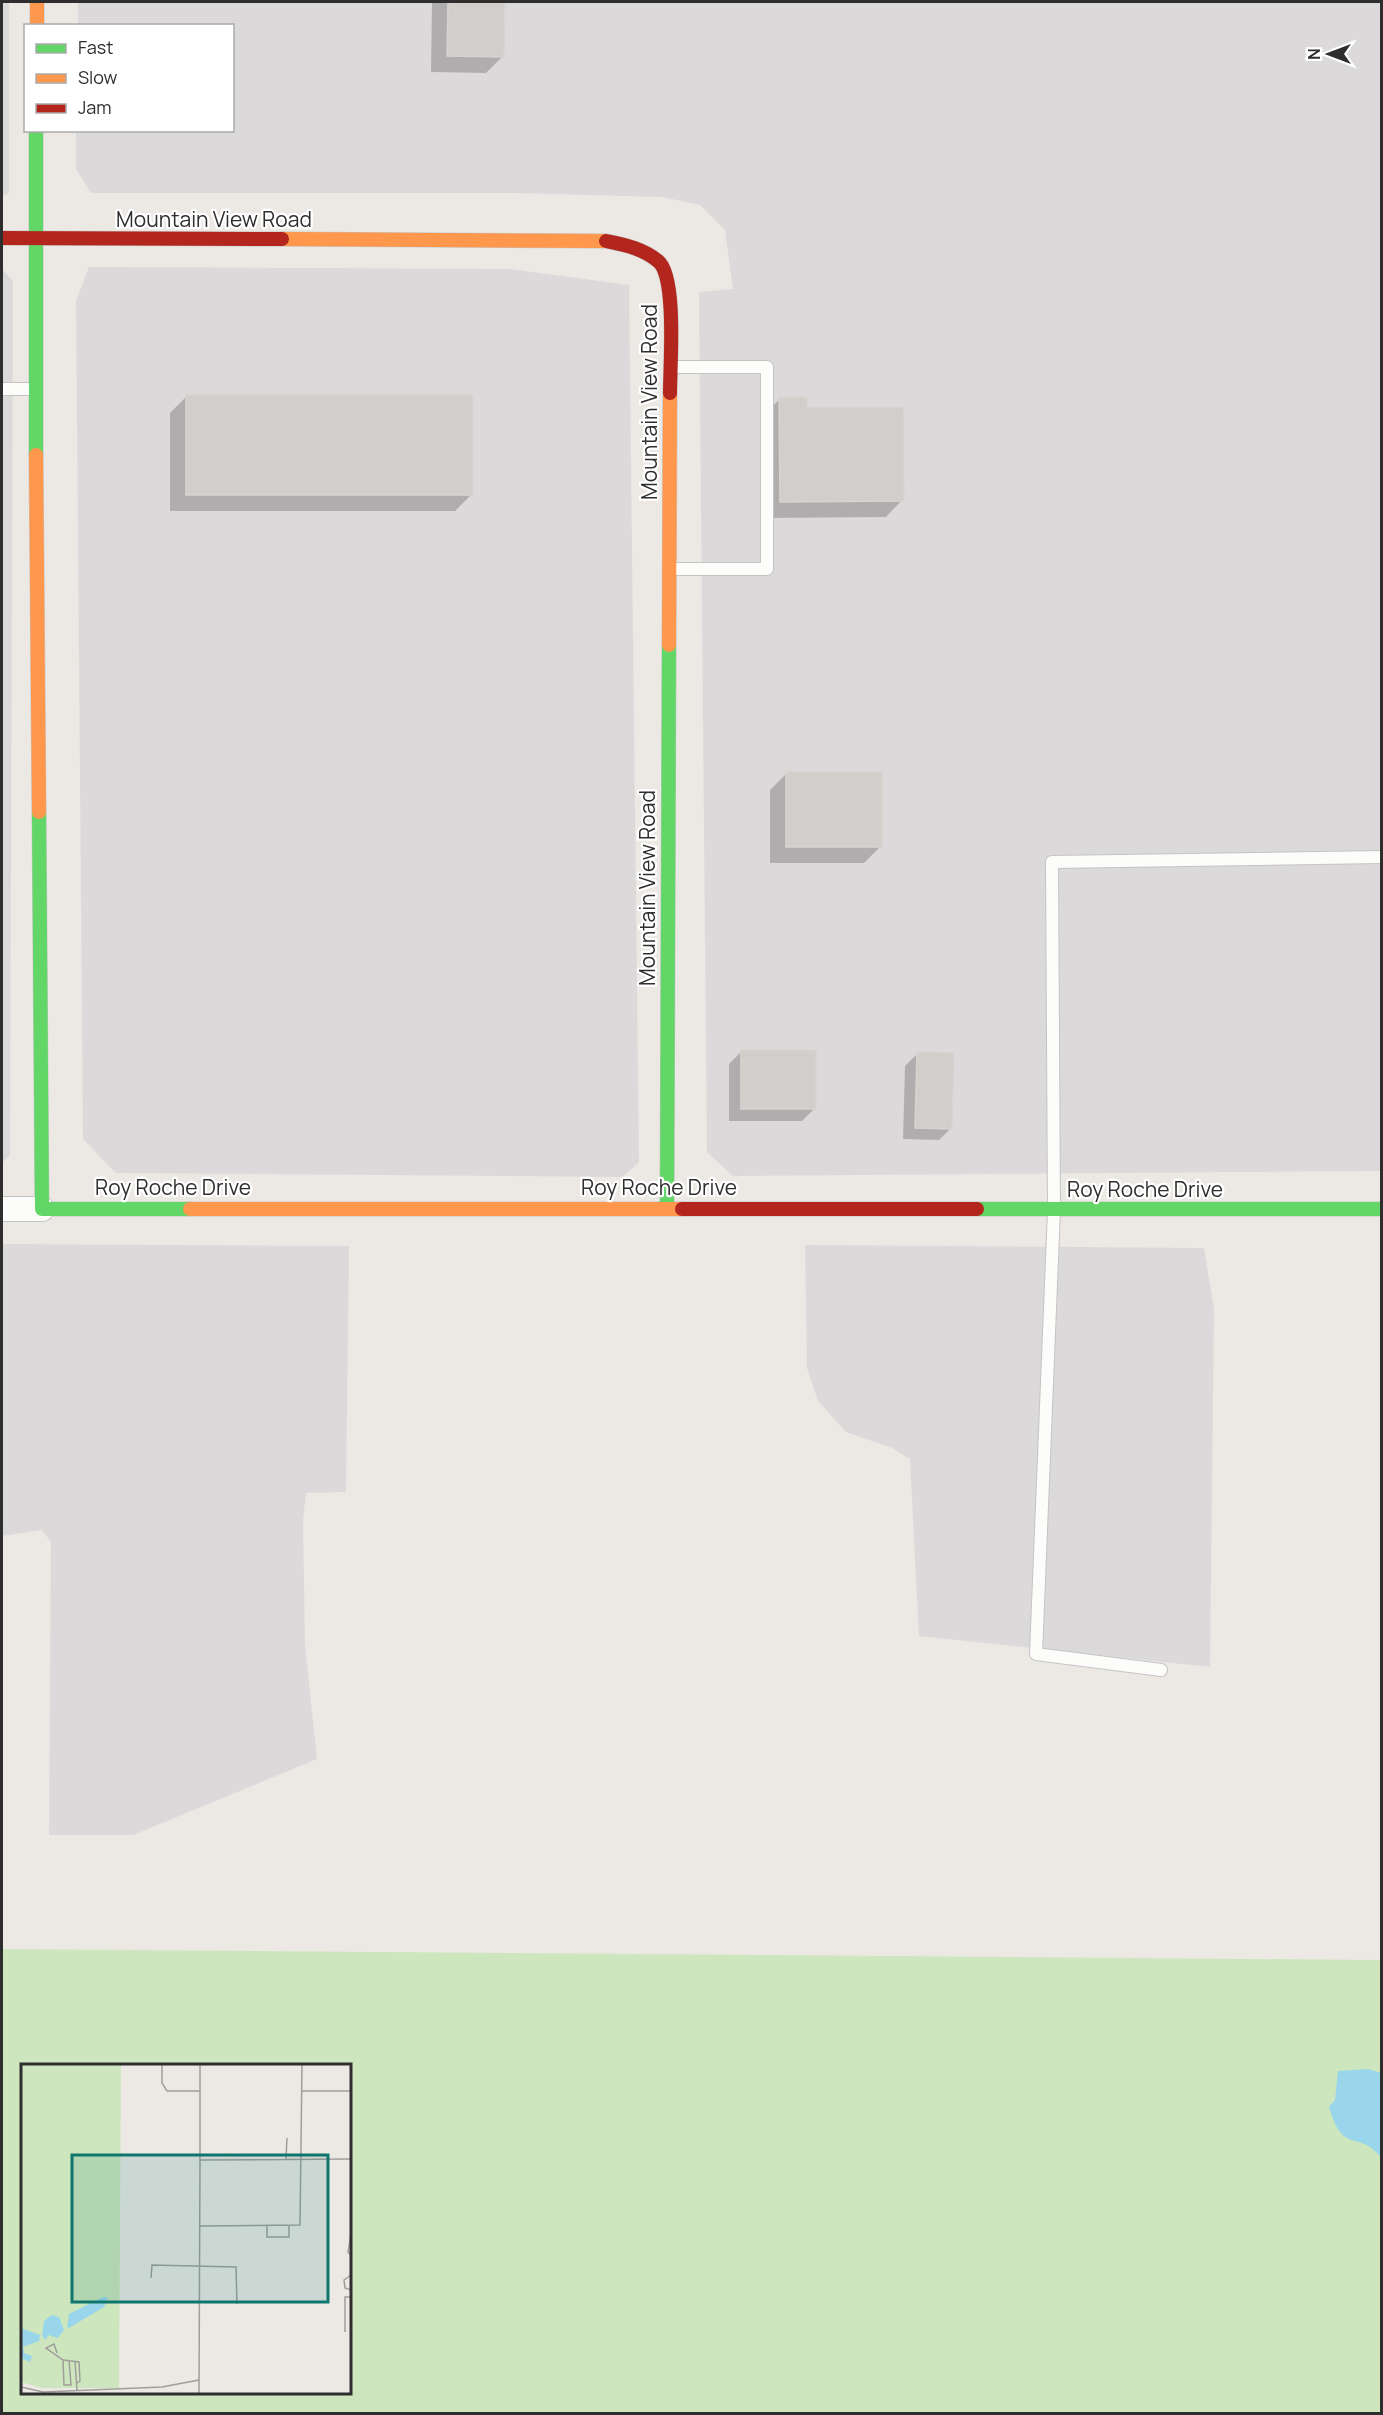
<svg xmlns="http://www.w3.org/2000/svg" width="1383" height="2415" viewBox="0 0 1383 2415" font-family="Manrope,sans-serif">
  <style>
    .industrial { fill: #dcd9db }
    .green { fill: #cee6be; fill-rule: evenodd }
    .water { fill: #99d6ec }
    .shadow { fill: #0003 }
    .building { fill: #d1cecb; stroke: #d7d4d0; stroke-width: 1.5 }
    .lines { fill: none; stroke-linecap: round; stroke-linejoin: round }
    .lane-casing { stroke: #c5c4c5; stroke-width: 14 }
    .street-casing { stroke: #c5c4c5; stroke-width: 26 }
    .fast-casing { stroke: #c5c4c5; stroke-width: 15 }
    .slow-casing { stroke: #c5c4c5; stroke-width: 15 }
    .jam-casing { stroke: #c5c4c5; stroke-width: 15 }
    .lane { stroke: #fcfcfb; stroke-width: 12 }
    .street { stroke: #fcfcfb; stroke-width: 24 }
    .fast { stroke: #63d668; stroke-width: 14 }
    .slow { stroke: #ff974d; stroke-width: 14 }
    .jam { stroke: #b3261e; stroke-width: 14 }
    .labels { text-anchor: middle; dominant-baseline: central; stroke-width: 4.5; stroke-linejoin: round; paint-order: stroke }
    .street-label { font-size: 21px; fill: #2e2e2e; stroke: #fff }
    .inset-road { fill: none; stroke: #a09e9b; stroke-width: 1.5 }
    .view { fill: #0f766e; fill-opacity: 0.15; stroke: #0f766e; stroke-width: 3 }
    .inset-edge { fill: none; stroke: #2e2e2e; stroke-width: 3 }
  </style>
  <rect width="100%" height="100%" fill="#ece8e4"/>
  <g class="industrial">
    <polygon points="2,2 9,2 9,193 2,196"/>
    <polygon points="78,2 1381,2 1381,1171 733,1176 707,1152 699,292 733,289 725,230 700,205 662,197 514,193 91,193 76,169 76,131 232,130 232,26 78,25"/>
    <polygon points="89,267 510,269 629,285 639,1162 623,1177 116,1173 83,1139 76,301"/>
    <polygon points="2,269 13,281 10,1155 2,1163"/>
    <polygon points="2,1244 349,1246 346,1492 306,1493 303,1520 305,1645 317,1759 133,1835 49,1835 51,1542 42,1530 2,1536"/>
    <polygon points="805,1245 1204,1248 1214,1309 1210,1667 919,1636 910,1459 892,1448 846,1432 818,1401 807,1368"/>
  </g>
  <path class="green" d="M2 1949 1381 1960V2413L2 2414ZM22 2066H350V2392H22Z"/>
  <path class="water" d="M1368 2069 1381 2073V2157C1356 2128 1344 2157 1329 2107L1335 2100 1338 2071Z"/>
  <g class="shadow">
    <polygon points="432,2 503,2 503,56 486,73 431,72"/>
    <polygon points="186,397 472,494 455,511 170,511 170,413"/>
    <polygon points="780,399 806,410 902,500 886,517 764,518 763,415"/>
    <polygon points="787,773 880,847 864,863 770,863 770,790"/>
    <polygon points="741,1052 814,1109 802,1121 729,1121 729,1064"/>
    <polygon points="917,1054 951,1128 939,1140 903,1139 905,1066"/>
  </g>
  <g class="building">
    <polygon points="448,2 505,2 504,57 447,56"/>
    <rect x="186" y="395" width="287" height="100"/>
    <polygon points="779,397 807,397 807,408 903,407 904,501 780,502"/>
    <rect x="786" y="772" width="96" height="75"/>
    <rect x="741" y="1050" width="75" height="59"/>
    <polygon points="917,1052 954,1053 952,1129 915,1128"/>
  </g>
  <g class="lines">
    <defs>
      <g id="lane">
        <polyline points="670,367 767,367 767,569 670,569"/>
        <polyline points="2,389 33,389"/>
        <polyline points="1161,1670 1036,1654 1054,1210 1052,862 1382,857"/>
      </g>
      <polyline id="street" points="2,1209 42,1209"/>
      <g id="fast">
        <polyline points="36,455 36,130"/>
        <polyline points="39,812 42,1209 190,1209"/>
        <polyline points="667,1208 669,645"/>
        <polyline points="977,1209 1382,1209"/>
      </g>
      <g id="slow">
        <polyline points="37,2 37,26"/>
        <polyline points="282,239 606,241"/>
        <polyline points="36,455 39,812"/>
        <polyline points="669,645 670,393"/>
        <polyline points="190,1209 682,1209"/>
      </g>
      <g id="jam">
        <polyline points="2,238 282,239"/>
        <path d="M606 241C625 245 642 248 658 261 677 276 670 366 670 393"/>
        <polyline points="682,1209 977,1209"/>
      </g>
    </defs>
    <use href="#lane" class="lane-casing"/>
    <use href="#street" class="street-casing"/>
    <use href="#fast" class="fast-casing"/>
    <use href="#slow" class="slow-casing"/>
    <use href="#jam" class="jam-casing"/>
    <use href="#lane" class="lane"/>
    <use href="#street" class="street"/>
    <use href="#fast" class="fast"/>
    <use href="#slow" class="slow"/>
    <use href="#jam" class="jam"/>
  </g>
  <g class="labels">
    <g class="street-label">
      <text x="214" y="219">Mountain View Road</text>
      <text transform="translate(649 402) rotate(-90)">Mountain View Road</text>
      <text transform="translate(647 888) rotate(-90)">Mountain View Road</text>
      <text x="173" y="1187">Roy Roche Drive</text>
      <text x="659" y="1187">Roy Roche Drive</text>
      <text x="1145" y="1189">Roy Roche Drive</text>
    </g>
  </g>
  <g transform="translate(21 2064)">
    <rect width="330" height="330" fill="#ece8e4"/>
    <path d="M0 0H100L98 324H20L0 318Z" fill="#cee6be"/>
    <path d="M82 233H87L83 243 46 265 48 250ZM31 251 38 253 43 266 37 274 27 271 25 276 21 272 23 257ZM0 264 19 271 18 277 2 283 3 289 11 292 9 298 0 294Z" fill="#99d6ec"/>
    <path class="inset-road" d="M141 0V19L146 27H179M281 27H330M265 95 266 74M179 96V0M179 162 279 161 281 0M246 162V173H268V162M330 171 327 188 330 191M330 211 323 216 324 224 330 226M130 214 131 201 215 203 216 240M324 268V233H330M36 289 33 280 25 284 42 296 58 298 59 317 56 319M42 296 43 321H50L48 296M54 298 56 326M0 323 22 328 141 323 178 316M178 330 179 96 330 95"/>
    <path class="view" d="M51 91H307V238H51Z"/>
    <rect width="330" height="330" class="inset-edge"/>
  </g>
  <rect width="1383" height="2415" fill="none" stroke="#2e2e2e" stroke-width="6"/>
  <rect x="24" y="24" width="210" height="108" fill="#ffffff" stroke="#ababab" stroke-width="1.5"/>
  <rect x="36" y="44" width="30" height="9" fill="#63d668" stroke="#ababab" stroke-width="1.5"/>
  <text x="78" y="54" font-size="18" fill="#2e2e2e">Fast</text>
  <rect x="36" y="74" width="30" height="9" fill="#ff974d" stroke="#ababab" stroke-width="1.5"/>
  <text x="78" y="84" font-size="18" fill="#2e2e2e">Slow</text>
  <rect x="36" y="104" width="30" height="9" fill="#b3261e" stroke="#ababab" stroke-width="1.5"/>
  <text x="78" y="114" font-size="18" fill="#2e2e2e">Jam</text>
  <g transform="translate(1329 54) rotate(270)" stroke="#ffffff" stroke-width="4.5" paint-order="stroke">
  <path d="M0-4.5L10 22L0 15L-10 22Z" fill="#2e2e2e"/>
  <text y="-9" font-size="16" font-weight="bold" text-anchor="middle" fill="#2e2e2e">N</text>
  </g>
</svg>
